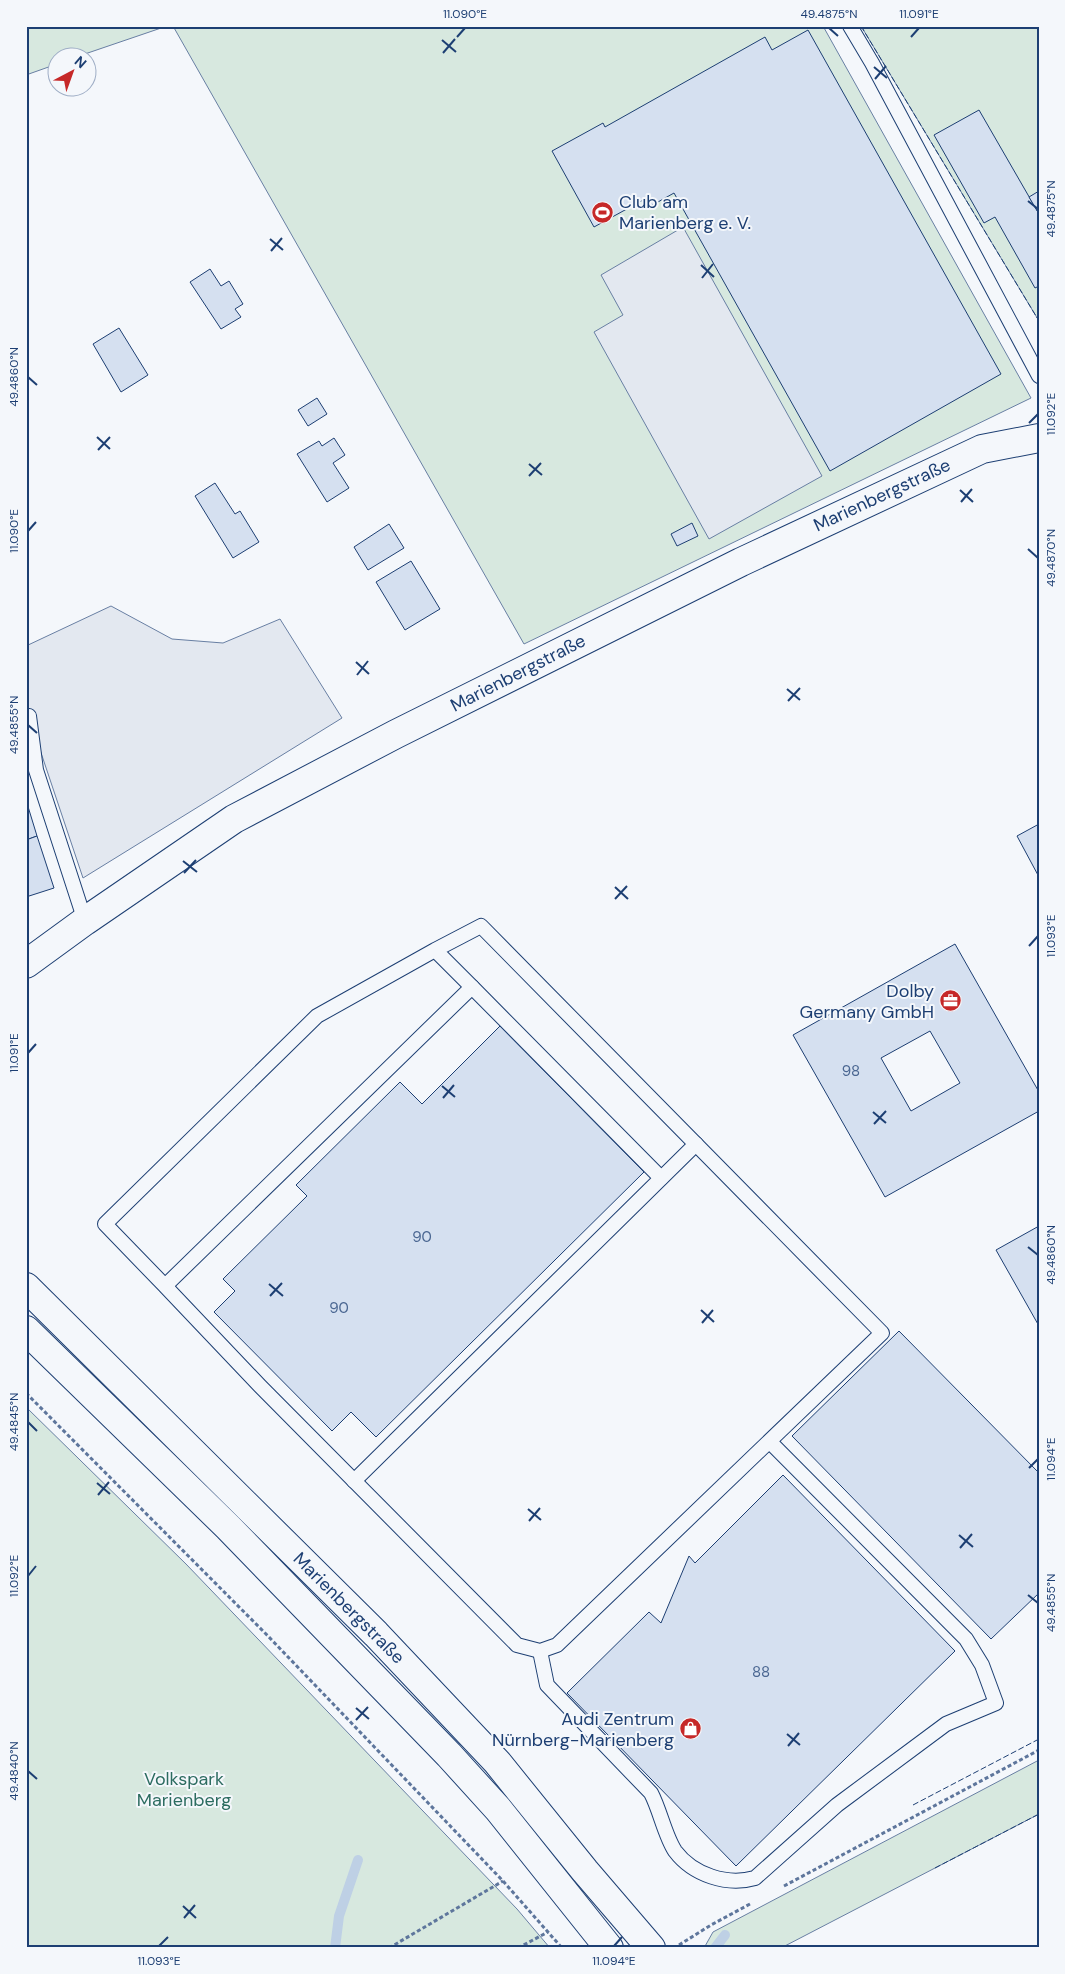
<svg xmlns="http://www.w3.org/2000/svg" width="1065" height="1974" viewBox="0 0 1065 1974" font-family="'DM Sans',sans-serif">
  <style>
    .green { fill: #d7e8df; stroke: #687fa3 }
    .parking { fill: #e3e8f0; stroke: #687fa3 }
    .lines { fill: none; stroke-linecap: round; stroke-linejoin: round }
    .stream { stroke: #bed0e5; stroke-width: 10 }
    .building { fill: #d5e0f0; stroke: #1d3f73; fill-rule: evenodd }
    .service-casing { stroke: #1d3f73; stroke-width: 16 }
    .minor-casing { stroke: #1d3f73; stroke-width: 30 }
    .secondary-casing { stroke: #1d3f73; stroke-width: 30 }
    .path { stroke: #5e769c; stroke-width: 3; stroke-dasharray: 4 2.5; stroke-linecap: butt }
    .service { stroke: #f4f7fb; stroke-width: 14 }
    .minor { stroke: #f4f7fb; stroke-width: 28 }
    .secondary { stroke: #f4f7fb; stroke-width: 28 }
    .fence { stroke: #1d3f73; stroke-width: 1; stroke-dasharray: 6 2.5; stroke-linecap: butt }
    .ticks { fill: none; stroke: #1d3f73; stroke-width: 2 }
    .labels { text-anchor: middle; dominant-baseline: central; stroke-width: 4; stroke-linejoin: round; paint-order: stroke }
    .number-label { font-size: 15px; fill: #4b6792 }
    .poi-label { font-size: 18px; fill: #1d3f73; stroke: #f4f7fb; text-anchor: end }
    .street-label { font-size: 18px; fill: #1d3f73; stroke: #f4f7fb }
    .park-label { font-size: 18px; fill: #2c6c60; stroke: #f4f7fb }
    .neatline { fill: none; stroke: #1d3f73; stroke-width: 2 }
    .ticks-label { font-size: 12px; text-anchor: middle; fill: #1d3f73 }
  </style>
  <rect width="100%" height="100%" fill="#f4f7fb"/>
  <g class="green">
    <polygon points="26,26 167,26 76,57 58,58 57,64 26,75"/>
    <polygon points="173,26 823,26 1031,398 524,644"/>
    <polygon points="861,26 1039,26 1039,321"/>
    <polygon points="26,1407 186,1564 517,1909 550,1948 26,1948"/>
    <polygon points="1039,1760 1039,1814 781,1948 704,1948 713,1932"/>
  </g>
  <g class="parking">
    <polygon points="683,227 822,476 709,539 594,332 623,315 601,275"/>
    <polygon points="111,606 172,639 223,643 280,619 342,718 83,878 26,708 26,646"/>
  </g>
  <g class="lines">
    <g class="stream">
      <polyline points="335,1948 339,1916 358,1860"/>
      <polyline points="715,1948 725,1935"/>
    </g>
  </g>
  <g class="building">
    <polygon points="808,30 1001,374 830,471 674,193 649,207 645,199 594,227 552,151 603,123 605,127 765,37 772,50"/>
    <polygon points="979,110 1039,214 1039,286 1035,288 995,217 984,223 934,135"/>
    <polygon points="1039,191 1039,214 1029,197"/>
    <polygon points="210,269 221,286 229,281 243,304 235,309 241,317 221,329 190,282"/>
    <polygon points="119,328 148,375 121,392 93,344"/>
    <polygon points="317,398 327,414 308,426 298,410"/>
    <polygon points="334,438 345,455 333,463 349,488 327,502 297,454 319,441 322,446"/>
    <polygon points="215,483 235,514 240,511 259,542 233,558 195,496"/>
    <polygon points="692,523 698,536 677,546 671,534"/>
    <polygon points="389,524 404,548 368,570 354,547"/>
    <polygon points="411,561 440,609 405,630 376,582"/>
    <polygon points="26,800 37,836 26,840"/>
    <polygon points="1039,824 1039,877 1017,836"/>
    <polygon points="37,836 54,888 26,897 26,840"/>
    <path d="M955 944 1039 1092V1111L885 1197 793 1035ZM930 1031 960 1083 911 1111 881 1058Z"/>
    <polygon points="500,1026 644,1172 376,1437 351,1412 332,1431 214,1312 235,1291 223,1279 307,1196 296,1185 400,1082 422,1104"/>
    <polygon points="1039,1226 1039,1326 996,1250"/>
    <polygon points="899,1331 1039,1473 1039,1593 991,1639 792,1436"/>
    <polygon points="783,1475 955,1651 736,1866 567,1693 649,1612 661,1623 689,1556 695,1563"/>
  </g>
  <g class="lines">
    <defs>
      <g id="service">
        <polyline points="850,26 872,63 1039,376"/>
        <polyline points="29,716 36,770 85,921"/>
        <polyline points="472,987 661,1178"/>
        <polyline points="165,1286 105,1224 317,1016 435,950 472,987 165,1286 260,1386 517,1645 540,1651 557,1645 882,1333 481,926 435,950"/>
        <polyline points="354,1481 696,1144"/>
        <path d="M540 1651 547 1685 651 1793C660 1810 665 1836 675 1851 693 1875 727 1886 755 1878L837 1805 946 1724 996 1703 982 1665 966 1639 770 1442"/>
      </g>
      <polyline id="minor" points="26,964 85,921 234,819 396,734 741,562 982,449 1039,438"/>
      <g id="secondary">
        <polyline points="26,1287 376,1634 497,1762 585,1871 651,1948"/>
        <polyline points="26,1330 228,1527 449,1755 498,1809 609,1948"/>
      </g>
    </defs>
    <use href="#service" class="service-casing"/>
    <use href="#minor" class="minor-casing"/>
    <use href="#secondary" class="secondary-casing"/>
    <g class="path">
      <polyline points="26,1393 266,1634 503,1881 562,1948"/>
      <polyline points="784,1886 1039,1750"/>
      <polyline points="679,1945 711,1925 750,1904"/>
      <polyline points="389,1948 503,1881"/>
      <polyline points="518,1948 548,1932"/>
    </g>
    <use href="#service" class="service"/>
    <use href="#minor" class="minor"/>
    <use href="#secondary" class="secondary"/>
    <g class="fence">
      <polyline points="861,26 1039,321"/>
      <polyline points="913,1805 1039,1739"/>
      <polyline points="935,1868 1039,1814"/>
    </g>
  </g>
  <path class="ticks" d="M829 28 838 36M457 37 465 28M911 37 919 28M442 40 456 52M443 53 455 39M874 67 887 78M875 79 886 66M1028 201 1038 209M270 239 283 250M271 251 282 238M701 265 714 277M702 278 713 264M28 377 37 385M1029 423 1038 414M97 437 110 449M98 450 110 437M529 464 542 475M529 476 541 463M960 490 973 502M961 502 972 489M28 531 36 522M1028 549 1038 558M356 662 369 674M357 675 368 661M787 689 800 700M788 701 800 688M28 725 37 733M183 861 197 872M184 873 196 860M615 887 628 899M615 899 627 886M1029 946 1038 936M28 1053 36 1044M442 1086 455 1097M443 1098 454 1085M873 1112 886 1123M874 1124 886 1111M1028 1247 1038 1255M269 1284 283 1296M270 1296 282 1283M701 1310 714 1322M702 1323 713 1310M28 1422 37 1431M1029 1468 1038 1459M97 1483 110 1494M98 1495 109 1482M528 1509 541 1520M529 1521 540 1508M959 1535 973 1547M960 1548 972 1534M28 1576 36 1566M1028 1595 1038 1603M356 1708 369 1719M356 1720 368 1707M787 1734 800 1745M788 1746 799 1733M28 1771 37 1779M183 1906 196 1918M184 1918 195 1905M159 1946 168 1937M614 1946 622 1937"/>
  <defs>
    <symbol id="stadium-disc" viewBox="-11 -11 22 22"><circle r="9.5" fill="#c62828" stroke="#f4f7fb"/><path d="M0-5a6.5 5 0 1 0 0 10a6.5 5 0 1 0 0-10ZM-3.5-1.8h7v3.6h-7Z" fill="#fff"/></symbol>
    <symbol id="office-disc" viewBox="-11 -11 22 22"><circle r="9.5" fill="#c62828" stroke="#f4f7fb"/><path d="M-6-3h4V-5.5h4V-3h4V5H-6ZM-1-4.5V-3h2v-1.5ZM-6 0V1H6V0Z" fill="#fff"/></symbol>
    <symbol id="shop-disc" viewBox="-11 -11 22 22"><circle r="9.5" fill="#c62828" stroke="#f4f7fb"/><path d="M-5-2.5h2.3a2.7 3.5 0 0 1 5.4 0H5L5.5 6h-11ZM-1.5-2.5h3a1.5 2.3 0 0 0-3 0Z" fill="#fff"/></symbol>
  </defs>
  <g fill-rule="evenodd">
    <use href="#stadium-disc" x="590" y="200" width="25" height="25"/>
    <use href="#office-disc" x="938" y="988" width="25" height="25"/>
    <use href="#shop-disc" x="678" y="1716" width="25" height="25"/>
  </g>
  <g class="labels">
    <g class="number-label">
      <text x="851" y="1071">98</text>
      <text x="422" y="1237">90</text>
      <text x="339" y="1308">90</text>
      <text x="761" y="1672">88</text>
    </g>
    <g class="poi-label">
      <text x="619" y="202" text-anchor="start">Club am<tspan x="619" dy="21">Marienberg e. V.</tspan></text>
      <text x="934" y="991">Dolby<tspan x="934" dy="21">Germany GmbH</tspan></text>
      <text x="674" y="1719">Audi Zentrum<tspan x="674" dy="21">Nürnberg-Marienberg</tspan></text>
    </g>
    <g class="street-label">
      <text transform="translate(882 495) rotate(-25)">Marienbergstraße</text>
      <text transform="translate(518 673) rotate(-27)">Marienbergstraße</text>
      <text transform="translate(349 1608) rotate(45)">Marienbergstraße</text>
    </g>
    <g class="park-label">
      <text x="184" y="1779">Volkspark<tspan x="184" dy="21">Marienberg</tspan></text>
    </g>
  </g>
  <rect width="1065" height="1974" fill="none" stroke="#f4f7fb" stroke-width="55"/>
  <g transform="translate(72 72) rotate(41)"><circle r="24" fill="#f4f7fb" stroke="#9eadc5"/>
  <path d="M0-4L9 19L0 12L-9 19Z" fill="#c62828"/>
  <text y="-8" font-size="14" font-weight="bold" text-anchor="middle" fill="#1d3f73">N</text>
  </g>
  <rect x="28" y="28" width="1010" height="1918" class="neatline"/>
  <g class="ticks-label">
    <text x="465" y="18">11.090°E</text>
    <text x="829" y="18">49.4875°N</text>
    <text x="919" y="18">11.091°E</text>
    <text transform="translate(1051 209) rotate(-90)" y="4">49.4875°N</text>
    <text transform="translate(14 377) rotate(-90)" y="4">49.4860°N</text>
    <text transform="translate(1051 414) rotate(-90)" y="4">11.092°E</text>
    <text transform="translate(14 531) rotate(-90)" y="4">11.090°E</text>
    <text transform="translate(1051 558) rotate(-90)" y="4">49.4870°N</text>
    <text transform="translate(14 725) rotate(-90)" y="4">49.4855°N</text>
    <text transform="translate(1051 936) rotate(-90)" y="4">11.093°E</text>
    <text transform="translate(14 1053) rotate(-90)" y="4">11.091°E</text>
    <text transform="translate(1051 1255) rotate(-90)" y="4">49.4860°N</text>
    <text transform="translate(14 1422) rotate(-90)" y="4">49.4845°N</text>
    <text transform="translate(1051 1459) rotate(-90)" y="4">11.094°E</text>
    <text transform="translate(14 1576) rotate(-90)" y="4">11.092°E</text>
    <text transform="translate(1051 1603) rotate(-90)" y="4">49.4855°N</text>
    <text transform="translate(14 1771) rotate(-90)" y="4">49.4840°N</text>
    <text x="159" y="1965">11.093°E</text>
    <text x="614" y="1965">11.094°E</text>
  </g>
</svg>
